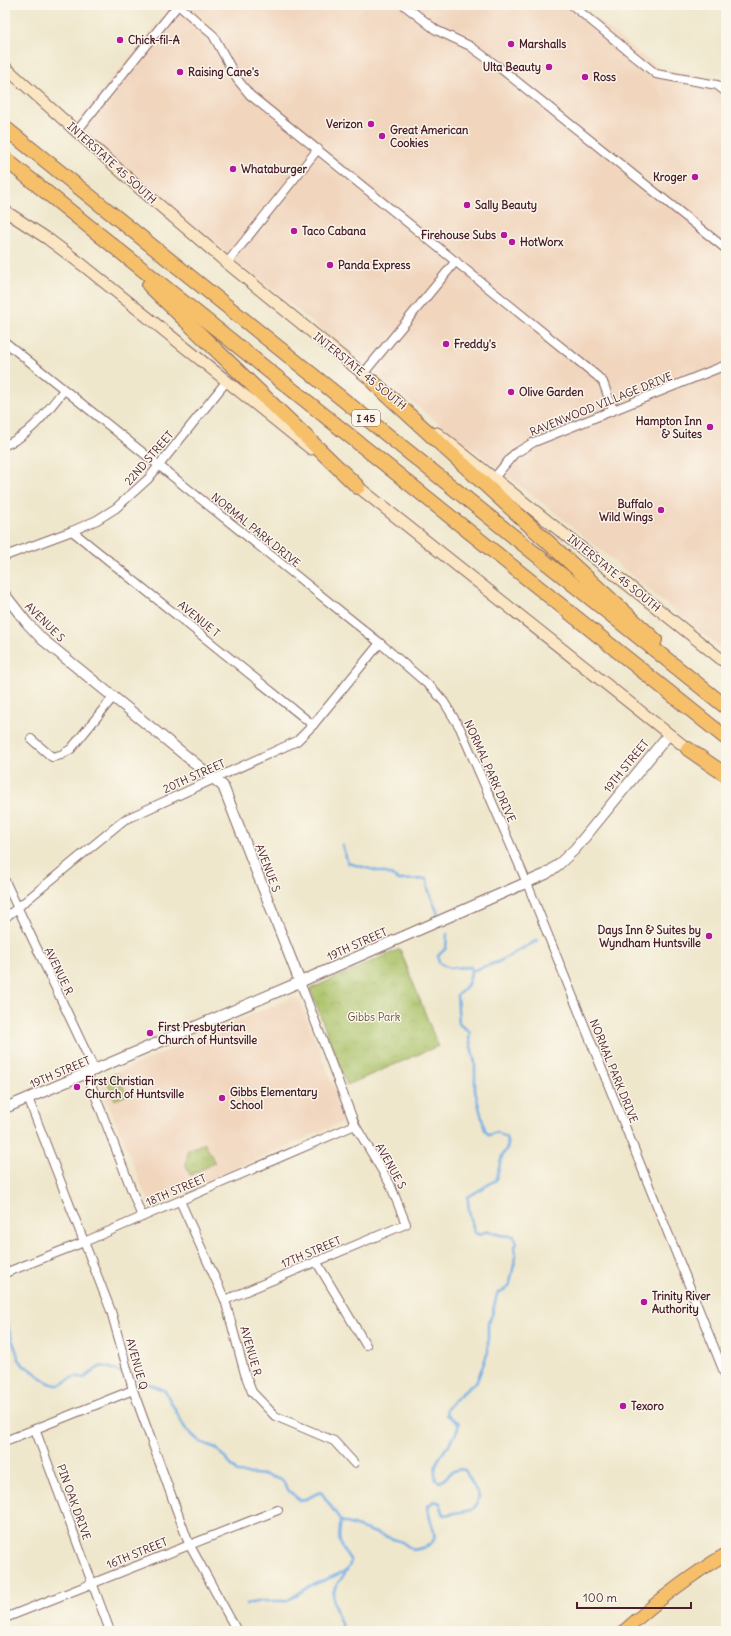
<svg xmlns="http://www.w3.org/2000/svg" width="731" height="1636" viewBox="0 0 731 1636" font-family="Delius,sans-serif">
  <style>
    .built { fill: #f1d5bd }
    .park { fill: url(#park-crowns); stroke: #7a7048 }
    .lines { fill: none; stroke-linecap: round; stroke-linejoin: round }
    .stream { stroke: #76afe6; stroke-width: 2.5 }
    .minor-casing { stroke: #846563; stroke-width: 10 }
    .tertiary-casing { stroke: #846563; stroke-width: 12 }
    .secondary-casing { stroke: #846563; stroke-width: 13 }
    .primary-casing { stroke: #846563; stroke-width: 14 }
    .motorway-casing { stroke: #846563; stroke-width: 16 }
    .minor { stroke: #fff; stroke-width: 8 }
    .tertiary { stroke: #fff; stroke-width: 10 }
    .secondary { stroke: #fbe6c4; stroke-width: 11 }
    .primary { stroke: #f6c06b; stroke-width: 12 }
    .motorway { stroke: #f6c06b; stroke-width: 14 }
    .poi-dot { fill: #b5179e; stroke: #fbf7ec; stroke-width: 1.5 }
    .labels { text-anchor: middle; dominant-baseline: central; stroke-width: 3; stroke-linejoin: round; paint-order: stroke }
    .shield { fill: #fbf7ec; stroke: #7f6065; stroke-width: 1 }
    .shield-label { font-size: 10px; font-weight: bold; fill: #4a1f2b }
    .poi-label { font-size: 11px; font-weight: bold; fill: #4a1f2b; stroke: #fbf7ec; text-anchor: start }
    .street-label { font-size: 11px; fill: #4a1f2b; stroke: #fbf7ec }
    .park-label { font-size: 11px; fill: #66503d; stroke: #fbf7ec }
  </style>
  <defs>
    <pattern id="park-crowns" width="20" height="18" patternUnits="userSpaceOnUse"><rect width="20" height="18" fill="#a9c166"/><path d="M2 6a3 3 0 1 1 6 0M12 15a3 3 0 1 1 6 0" fill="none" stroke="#93a559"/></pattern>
  </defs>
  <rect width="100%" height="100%" fill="#fbf7ec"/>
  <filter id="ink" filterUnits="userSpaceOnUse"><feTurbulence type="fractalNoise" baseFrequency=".025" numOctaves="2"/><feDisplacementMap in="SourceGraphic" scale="8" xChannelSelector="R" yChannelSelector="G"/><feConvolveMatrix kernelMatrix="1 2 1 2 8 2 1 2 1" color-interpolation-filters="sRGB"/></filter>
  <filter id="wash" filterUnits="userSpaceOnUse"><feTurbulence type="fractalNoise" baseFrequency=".012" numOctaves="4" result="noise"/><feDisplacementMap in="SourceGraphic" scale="16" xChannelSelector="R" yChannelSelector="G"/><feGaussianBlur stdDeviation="0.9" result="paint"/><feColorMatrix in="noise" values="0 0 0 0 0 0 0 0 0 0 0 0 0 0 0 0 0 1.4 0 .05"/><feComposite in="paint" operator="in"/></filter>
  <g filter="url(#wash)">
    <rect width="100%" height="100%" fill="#efe7cc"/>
    <g class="built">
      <polygon points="166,5 579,5 659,69 721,79 726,83 726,467 723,468 726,470 726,653 548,507 384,381 268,286 68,131 170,9"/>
      <polygon points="294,997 299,999 345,1115 342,1122 150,1206 99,1080"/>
    </g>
    <g class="park">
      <polygon points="400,949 438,1046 347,1085 310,989"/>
      <polygon points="117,1073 127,1095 115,1100 105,1078"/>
      <polygon points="205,1143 215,1163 190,1175 186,1165 188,1150"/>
    </g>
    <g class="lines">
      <g class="stream">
        <polyline points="342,845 348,863 389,874 399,880 427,879 428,889 438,914"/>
        <polyline points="471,971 498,962 538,940"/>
        <path d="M5 1319 19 1359 24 1366C36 1370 42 1383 56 1385 66 1386 67 1373 84 1378 104 1364 98 1363 122 1373"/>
        <polyline points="136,1378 165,1391 185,1428 200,1442 216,1448 238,1473 266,1475 282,1480 289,1491 301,1501 321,1492 341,1521"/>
        <polyline points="246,1604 262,1601 287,1601 310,1586 346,1571"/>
        <path d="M344 1631C340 1620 329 1600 335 1588 340 1579 348 1572 351 1561 339 1544 337 1542 341 1521L402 1542 413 1550C450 1543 428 1529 428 1506L434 1501 440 1503 444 1515 472 1510 477 1504 479 1496 465 1470C452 1467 450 1476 440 1482L436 1480C429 1457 457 1444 459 1423L446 1415 447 1409 454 1400 477 1381 488 1352V1323L492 1315 497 1294 509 1287 516 1256 514 1249 517 1243 514 1236C510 1236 505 1236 501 1235 490 1233 491 1228 479 1235L474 1232C472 1221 467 1208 468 1197L496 1180 502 1156 508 1146 506 1137 497 1132 489 1135 485 1130 475 1091V1063L469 1038 470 1032 459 1024 457 995C468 987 471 981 471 967L449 968 439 963 438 956 446 948 447 934"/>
      </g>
    </g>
  </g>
  <g filter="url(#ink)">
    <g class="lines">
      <defs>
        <g id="minor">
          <polyline points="178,5 213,35 237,79 250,95 597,376 603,382 613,410"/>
          <polyline points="404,5 436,30 470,46 500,68 726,249"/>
          <polyline points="572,5 656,74 717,85 726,92"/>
          <polyline points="77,131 178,5"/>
          <polyline points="227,263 318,149"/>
          <polyline points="5,342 380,643 433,689 444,702 460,728 527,883 726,1377"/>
          <polyline points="363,374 456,261"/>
          <path d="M5 445C31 435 47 411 64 390"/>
          <polyline points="494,478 514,454 534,442 726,365"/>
          <polyline points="72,531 313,725"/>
          <polyline points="5,556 72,531 97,520 116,508 148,479 226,382"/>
          <polyline points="31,739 52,757 61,755 71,749 114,696"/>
          <polyline points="5,881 95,1071"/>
          <polyline points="5,918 124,820 297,741 313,725 380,643"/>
          <polyline points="87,1074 142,1217"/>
          <polyline points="28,1098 111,1311 133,1390 189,1544 237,1631"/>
          <polyline points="180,1201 225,1300 245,1374 252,1392 275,1416 334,1441 354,1463"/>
          <polyline points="316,1261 366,1345"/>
          <polyline points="5,1273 84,1242 355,1125"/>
          <polyline points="225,1300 406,1224 390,1184 355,1125 300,982"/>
          <polyline points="35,1429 110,1631"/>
          <polyline points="5,1441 133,1390"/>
          <polyline points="5,1618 278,1510"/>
        </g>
        <g id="tertiary">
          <polyline points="5,595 27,623 42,639 223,786 300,982"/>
          <polyline points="5,1108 300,982 546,874 558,865 575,849 669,734"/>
        </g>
        <g id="secondary">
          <polyline points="5,67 138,187 227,263 378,386"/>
          <polyline points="5,211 48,239 84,266 311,449"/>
          <polyline points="437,433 726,663"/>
          <polyline points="352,482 694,754"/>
        </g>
        <path id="primary" d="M624 1631C656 1602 689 1576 726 1554"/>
        <g id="motorway">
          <polyline points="5,128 726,707"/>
          <polyline points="5,159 726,738"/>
          <polyline points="149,285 358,487"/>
          <polyline points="373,382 655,640"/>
          <polyline points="688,749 726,775"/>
        </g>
      </defs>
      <use href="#minor" class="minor-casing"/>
      <use href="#tertiary" class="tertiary-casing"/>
      <use href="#secondary" class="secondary-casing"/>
      <use href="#primary" class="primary-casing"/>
      <use href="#motorway" class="motorway-casing"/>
      <use href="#minor" class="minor"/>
      <use href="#tertiary" class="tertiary"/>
      <use href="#secondary" class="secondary"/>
      <use href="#primary" class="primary"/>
      <use href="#motorway" class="motorway"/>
    </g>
  </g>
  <g class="poi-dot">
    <circle cx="120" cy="40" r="4"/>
    <circle cx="511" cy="44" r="4"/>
    <circle cx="549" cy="67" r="4"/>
    <circle cx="180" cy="72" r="4"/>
    <circle cx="585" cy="77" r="4"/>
    <circle cx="371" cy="124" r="4"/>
    <circle cx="382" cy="136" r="4"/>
    <circle cx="233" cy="169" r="4"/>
    <circle cx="695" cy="177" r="4"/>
    <circle cx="467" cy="205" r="4"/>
    <circle cx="294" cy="231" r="4"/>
    <circle cx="504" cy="235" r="4"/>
    <circle cx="512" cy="242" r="4"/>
    <circle cx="330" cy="265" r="4"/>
    <circle cx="446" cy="344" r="4"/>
    <circle cx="511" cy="392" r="4"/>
    <circle cx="710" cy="427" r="4"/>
    <circle cx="661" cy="510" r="4"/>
    <circle cx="709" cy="936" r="4"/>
    <circle cx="150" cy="1033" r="4"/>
    <circle cx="77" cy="1087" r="4"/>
    <circle cx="222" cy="1098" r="4"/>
    <circle cx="644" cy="1302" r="4"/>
    <circle cx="623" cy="1406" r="4"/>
  </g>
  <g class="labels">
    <rect class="shield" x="352" y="410" width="28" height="16" rx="3"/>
    <g class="shield-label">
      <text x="366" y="418">I 45</text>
    </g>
    <g class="poi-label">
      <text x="128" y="40">Chick-fil-A</text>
      <text x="519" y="44">Marshalls</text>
      <text x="541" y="67" text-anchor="end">Ulta Beauty</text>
      <text x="188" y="72">Raising Cane's</text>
      <text x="593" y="77">Ross</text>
      <text x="363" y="124" text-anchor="end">Verizon</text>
      <text x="390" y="130">Great American<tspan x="390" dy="13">Cookies</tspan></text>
      <text x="241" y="169">Whataburger</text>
      <text x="687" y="177" text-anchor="end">Kroger</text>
      <text x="475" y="205">Sally Beauty</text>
      <text x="302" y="231">Taco Cabana</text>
      <text x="496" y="235" text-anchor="end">Firehouse Subs</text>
      <text x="520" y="242">HotWorx</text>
      <text x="338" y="265">Panda Express</text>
      <text x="454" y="344">Freddy's</text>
      <text x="519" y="392">Olive Garden</text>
      <text x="702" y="421" text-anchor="end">Hampton Inn<tspan x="702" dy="13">&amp; Suites</tspan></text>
      <text x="653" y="504" text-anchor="end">Buffalo<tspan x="653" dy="13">Wild Wings</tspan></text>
      <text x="701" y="930" text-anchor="end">Days Inn &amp; Suites by<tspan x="701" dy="13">Wyndham Huntsville</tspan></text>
      <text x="158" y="1027">First Presbyterian<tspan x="158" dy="13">Church of Huntsville</tspan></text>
      <text x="85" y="1081">First Christian<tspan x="85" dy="13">Church of Huntsville</tspan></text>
      <text x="230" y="1092">Gibbs Elementary<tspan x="230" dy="13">School</tspan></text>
      <text x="652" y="1296">Trinity River<tspan x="652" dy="13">Authority</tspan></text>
      <text x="631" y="1406">Texoro</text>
    </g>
    <g class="street-label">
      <text transform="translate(112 163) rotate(42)">INTERSTATE 45 SOUTH</text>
      <text transform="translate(360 371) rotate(39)">INTERSTATE 45 SOUTH</text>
      <text transform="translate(601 404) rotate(-22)">RAVENWOOD VILLAGE DRIVE</text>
      <text transform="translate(149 458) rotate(-49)">22ND STREET</text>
      <text transform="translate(256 530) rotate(39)">NORMAL PARK DRIVE</text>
      <text transform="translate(614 573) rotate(39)">INTERSTATE 45 SOUTH</text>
      <text transform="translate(199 619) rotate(39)">AVENUE T</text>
      <text transform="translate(45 622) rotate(45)">AVENUE S</text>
      <text transform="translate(626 766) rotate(-51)">19TH STREET</text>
      <text transform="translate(490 771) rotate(66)">NORMAL PARK DRIVE</text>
      <text transform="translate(194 776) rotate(-24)">20TH STREET</text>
      <text transform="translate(268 868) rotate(69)">AVENUE S</text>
      <text transform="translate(357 944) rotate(-24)">19TH STREET</text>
      <text transform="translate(59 971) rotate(64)">AVENUE R</text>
      <text transform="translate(614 1071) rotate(68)">NORMAL PARK DRIVE</text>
      <text transform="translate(60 1072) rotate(-23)">19TH STREET</text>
      <text transform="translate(391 1166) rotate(61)">AVENUE S</text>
      <text transform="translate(176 1190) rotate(-23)">18TH STREET</text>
      <text transform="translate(311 1252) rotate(-23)">17TH STREET</text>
      <text transform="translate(251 1351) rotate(74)">AVENUE R</text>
      <text transform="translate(137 1364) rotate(74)">AVENUE Q</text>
      <text transform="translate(74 1502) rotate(70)">PIN OAK DRIVE</text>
      <text transform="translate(137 1553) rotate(-22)">16TH STREET</text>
    </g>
    <g class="park-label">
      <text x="374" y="1017">Gibbs Park</text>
    </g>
  </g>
  <rect width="731" height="1636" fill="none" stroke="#fbf7ec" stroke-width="20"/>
  <path d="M577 1602v6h114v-6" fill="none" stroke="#4a1f2b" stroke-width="2"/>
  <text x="583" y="1602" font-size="12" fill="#4a1f2b" stroke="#fbf7ec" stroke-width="3" paint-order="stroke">100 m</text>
</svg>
